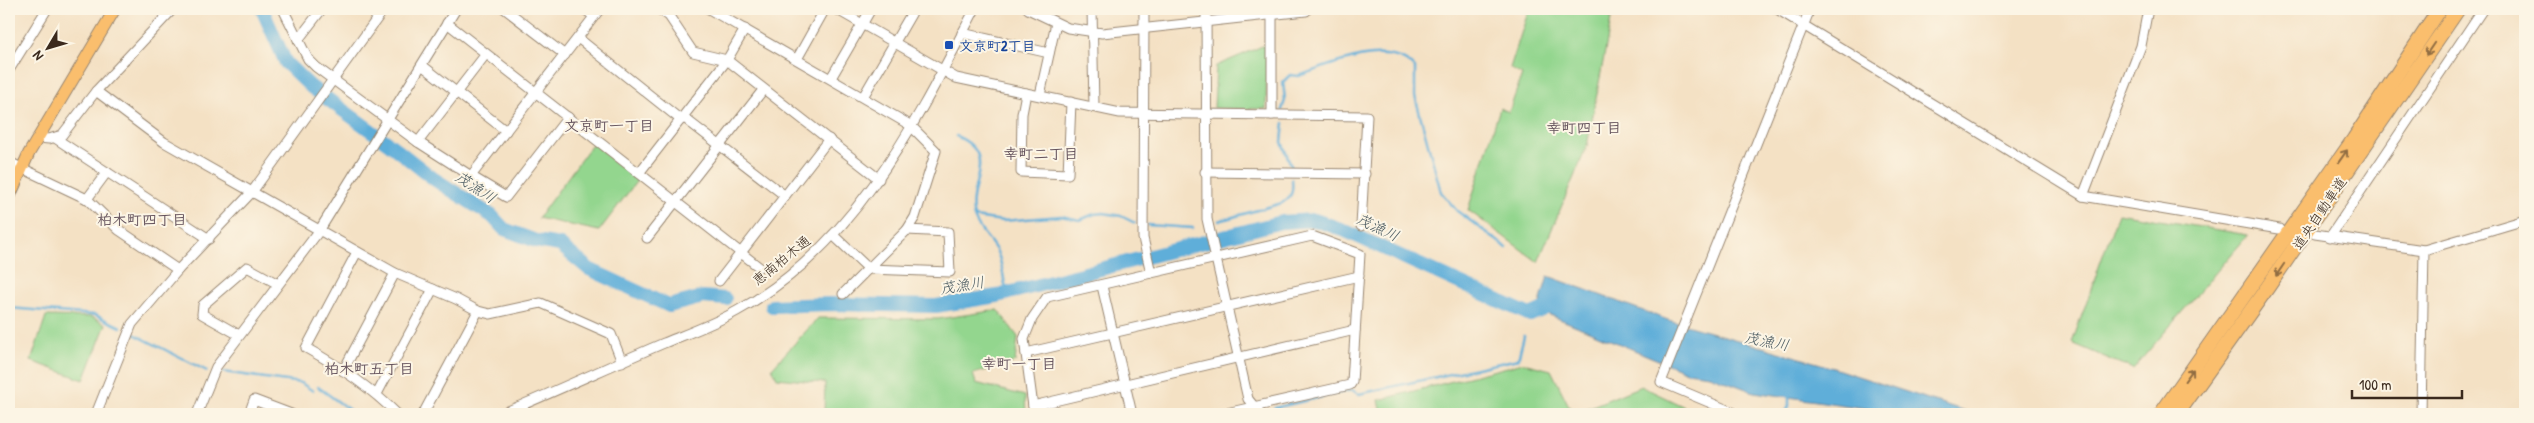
<svg xmlns="http://www.w3.org/2000/svg" width="2534" height="423" viewBox="0 0 2534 423" font-family="'Patrick Hand','Klee One',sans-serif">
  <style>
    .green { fill: #93d68e; stroke: #678056 }
    .water { fill: #5faed9; stroke: #4d6c7c }
    .lines { fill: none; stroke-linecap: round; stroke-linejoin: round }
    .stream { stroke: #5faed9; stroke-width: 2.5 }
    .river { stroke: #5faed9; stroke-width: 14 }
    .minor-casing { stroke: #988671; stroke-width: 11 }
    .major-casing { stroke: #988671; stroke-width: 13 }
    .highway-casing { stroke: #988671; stroke-width: 16 }
    .minor { stroke: #fff; stroke-width: 9 }
    .major { stroke: #fabe6d; stroke-width: 11 }
    .highway { stroke: #fabe6d; stroke-width: 14 }
    .oneway { stroke: #916d42 }
    .transit-dot { fill: #1a4fb4; stroke: #fcf5e5; stroke-width: 2 }
    .labels { text-anchor: middle; dominant-baseline: central; stroke-width: 4; stroke-linejoin: round; paint-order: stroke }
    .transit-label { font-size: 14px; font-weight: bold; fill: #164399; stroke: #fcf5e5; text-anchor: start }
    .street-label { font-size: 14px; fill: #3b2a1e; stroke: #fcf5e5 }
    .neighbourhood-label { font-size: 15px; font-weight: bold; fill: #65535d; stroke: #fcf5e5 }
    .water-label { font-size: 15px; font-style: italic; fill: #48585f; stroke: #fcf5e5 }
  </style>
  <rect width="100%" height="100%" fill="#fcf5e5"/>
  <filter id="ink" filterUnits="userSpaceOnUse"><feTurbulence type="fractalNoise" baseFrequency=".02" numOctaves="2"/><feDisplacementMap in="SourceGraphic" scale="10" xChannelSelector="R" yChannelSelector="G"/><feConvolveMatrix kernelMatrix="1 2 1 2 8 2 1 2 1" color-interpolation-filters="sRGB"/></filter>
  <filter id="wash" filterUnits="userSpaceOnUse"><feTurbulence type="fractalNoise" baseFrequency=".0096" numOctaves="4" result="noise"/><feDisplacementMap in="SourceGraphic" scale="20" xChannelSelector="R" yChannelSelector="G"/><feGaussianBlur stdDeviation="1.12" result="paint"/><feColorMatrix in="noise" values="0 0 0 0 0 0 0 0 0 0 0 0 0 0 0 0 0 1.4 0 .05"/><feComposite in="paint" operator="in"/></filter>
  <g filter="url(#wash)">
    <rect width="100%" height="100%" fill="#f4e1c4"/>
    <g class="green">
      <polygon points="1529,9 1613,9 1587,146 1538,262 1468,210 1500,108 1509,112 1522,75 1510,68"/>
      <polygon points="1267,44 1266,109 1214,108 1216,66"/>
      <polygon points="593,143 639,178 599,231 538,218"/>
      <polygon points="2118,213 2248,235 2133,369 2072,343"/>
      <polygon points="998,310 1018,337 1015,362 973,374 976,383 1025,396 1026,414 824,414 825,383 777,378 772,368 818,318 938,319"/>
      <polygon points="46,316 91,317 106,324 84,380 31,361"/>
      <polygon points="1523,363 1551,370 1573,414 1641,386 1699,414 1382,414 1379,400"/>
    </g>
    <polygon class="water" points="1548,276 1668,320 1821,364 1974,414 1906,414 1754,392 1709,375 1687,372 1538,310"/>
    <g class="lines">
      <g class="stream">
        <path d="M1282 110 1285 100 1283 82 1290 75 1299 76C1331 65 1387 39 1415 68V96L1441 192 1457 211 1507 248"/>
        <polyline points="1284,123 1282,142 1292,168"/>
        <path d="M956 136C1001 155 965 186 974 217 978 230 991 240 997 252 1003 264 1003 280 1007 293"/>
        <polyline points="974,217 1003,221 1061,216 1080,220 1094,214 1104,213 1121,216 1135,223"/>
        <path d="M1219 221 1282 203C1293 196 1293 191 1292 179"/>
        <polyline points="1148,225 1193,228"/>
        <polyline points="9,308 95,315 121,327"/>
        <polyline points="134,334 207,371"/>
        <polyline points="223,372 301,383 313,391"/>
        <polyline points="318,387 355,414"/>
        <polyline points="1274,408 1352,390 1359,394 1518,359 1524,336"/>
        <polyline points="1785,414 1789,406 1789,394"/>
      </g>
      <g class="river">
        <polyline points="262,9 286,63 311,87 388,143 434,179 492,216 504,229 536,241 560,245 589,269 669,306 703,297 725,299"/>
        <polyline points="772,306 830,304 936,306 997,296 1281,222 1315,220 1341,229 1530,315 1555,304"/>
      </g>
    </g>
  </g>
  <g filter="url(#ink)">
    <g class="lines">
      <defs>
        <g id="minor">
          <polyline points="283,9 308,59 316,67 418,142 486,54"/>
          <polyline points="505,9 565,55"/>
          <polyline points="584,9 594,16"/>
          <polyline points="659,9 669,16 693,52 727,60 879,179"/>
          <polyline points="709,9 910,125 936,151 915,217 907,230 948,232 950,272 869,269 833,235"/>
          <polyline points="836,9 956,78 1120,113 1367,116 1361,226"/>
          <polyline points="1028,9 1068,28 1102,33 1306,11 1306,9"/>
          <polyline points="1092,9 1094,107"/>
          <polyline points="1144,9 1143,238 1151,273"/>
          <polyline points="1206,9 1207,219 1248,399 1260,414"/>
          <polyline points="1777,9 2083,196 2279,229"/>
          <polyline points="447,23 759,267"/>
          <polyline points="962,33 1049,53"/>
          <polyline points="578,38 681,120"/>
          <polyline points="298,40 322,9"/>
          <polyline points="797,59 825,9"/>
          <polyline points="423,66 506,131"/>
          <polyline points="9,70 47,9"/>
          <polyline points="831,78 871,9"/>
          <polyline points="96,91 164,142 395,273 456,299 478,311 490,314 541,303 611,334 622,362"/>
          <polyline points="1026,93 1022,114 1021,172 1068,174 1071,102"/>
          <polyline points="1040,95 1056,23"/>
          <polyline points="863,97 914,9"/>
          <polyline points="1272,115 1272,9"/>
          <polyline points="683,117 784,195"/>
          <polyline points="39,138 49,139 62,135 96,91 173,9"/>
          <polyline points="55,138 209,239"/>
          <polyline points="418,142 471,176 600,9"/>
          <polyline points="9,162 87,199"/>
          <polyline points="107,172 87,199 119,230 178,270"/>
          <polyline points="1205,172 1365,174"/>
          <polyline points="639,173 727,60 745,29"/>
          <polyline points="471,176 506,197 568,117"/>
          <polyline points="2083,196 2141,46 2148,9"/>
          <polyline points="2315,234 2424,250 2525,220"/>
          <polyline points="2330,237 2483,9"/>
          <polyline points="647,238 763,90"/>
          <path d="M357 252 306 348C339 366 371 388 397 414"/>
          <polyline points="719,281 829,139"/>
          <polyline points="1102,286 1132,414"/>
          <polyline points="843,294 907,230"/>
          <polyline points="239,335 202,314 203,305 247,267 278,284"/>
          <polyline points="1026,353 1359,276"/>
          <polyline points="343,371 395,273"/>
          <polyline points="377,394 433,289"/>
          <polyline points="1033,406 1355,330"/>
          <polyline points="96,414 132,324 178,270 252,192 384,9"/>
          <polyline points="197,414 216,367 319,231 456,9"/>
          <polyline points="249,414 254,400 291,414"/>
          <polyline points="423,414 478,311"/>
          <path d="M501 414C556 391 610 366 664 343 689 333 714 324 737 311 855 247 916 122 975 9"/>
          <polyline points="1034,414 1024,339 1032,319 1047,297 1312,236 1360,254 1352,382 1350,385 1222,414"/>
          <polyline points="1737,414 1661,382 1810,9"/>
          <polyline points="2421,414 2424,250"/>
        </g>
        <polyline id="major" points="9,198 29,153 115,9"/>
        <g id="highway">
          <polyline points="2161,414 2354,139 2440,9"/>
          <polyline points="2177,414 2267,288 2458,9"/>
        </g>
      </defs>
      <use href="#minor" class="minor-casing"/>
      <use href="#major" class="major-casing"/>
      <use href="#highway" class="highway-casing"/>
      <use href="#minor" class="minor"/>
      <use href="#major" class="major"/>
      <use href="#highway" class="highway"/>
    </g>
    <defs><path id="oneway-shaft" d="M-6 0H5M1.5-3L5.5 0L1.5 3" fill="none" stroke-width="1.6" stroke-linecap="round" stroke-linejoin="round" transform="scale(1.25)"/></defs>
    <g class="oneway">
      <use href="#oneway-shaft" transform="translate(2430 49) rotate(124)"/>
      <use href="#oneway-shaft" transform="translate(2343 156) rotate(-55)"/>
      <use href="#oneway-shaft" transform="translate(2280 270) rotate(124)"/>
      <use href="#oneway-shaft" transform="translate(2189 375) rotate(-54)"/>
    </g>
  </g>
  <rect class="transit-dot" x="944" y="40" width="10" height="10" rx="2.5"/>
  <g class="labels">
    <g class="transit-label">
      <text x="959" y="45">文京町2丁目</text>
    </g>
    <g class="street-label">
      <text transform="translate(2319 213) rotate(-56)">道央自動車道</text>
      <text transform="translate(781 260) rotate(-39)">恵南柏木通</text>
    </g>
    <g class="neighbourhood-label">
      <text x="609" y="125">文京町一丁目</text>
      <text x="1584" y="127">幸町四丁目</text>
      <text x="1041" y="153">幸町二丁目</text>
      <text x="142" y="219">柏木町四丁目</text>
      <text x="1019" y="363">幸町一丁目</text>
      <text x="369" y="368">柏木町五丁目</text>
    </g>
    <g class="water-label">
      <text transform="translate(476 187) rotate(33)">茂漁川</text>
      <text transform="translate(1378 227) rotate(25)">茂漁川</text>
      <text transform="translate(962 285) rotate(-9)">茂漁川</text>
      <text transform="translate(1767 341) rotate(11)">茂漁川</text>
    </g>
  </g>
  <rect width="2534" height="423" fill="none" stroke="#fcf5e5" stroke-width="30"/>
  <g transform="translate(48 48) rotate(232)" stroke="#fcf5e5" stroke-width="4" paint-order="stroke">
  <path d="M0-4L9 19L0 12L-9 19Z" fill="#3b2a1e"/>
  <text y="-8" font-size="14" font-weight="bold" text-anchor="middle" fill="#3b2a1e">N</text>
  </g>
  <path d="M2352 390v8h110v-8" fill="none" stroke="#3b2a1e" stroke-width="2.5"/>
  <text x="2359" y="390" font-size="15" fill="#3b2a1e" stroke="#fcf5e5" stroke-width="4" paint-order="stroke">100 m</text>
</svg>
